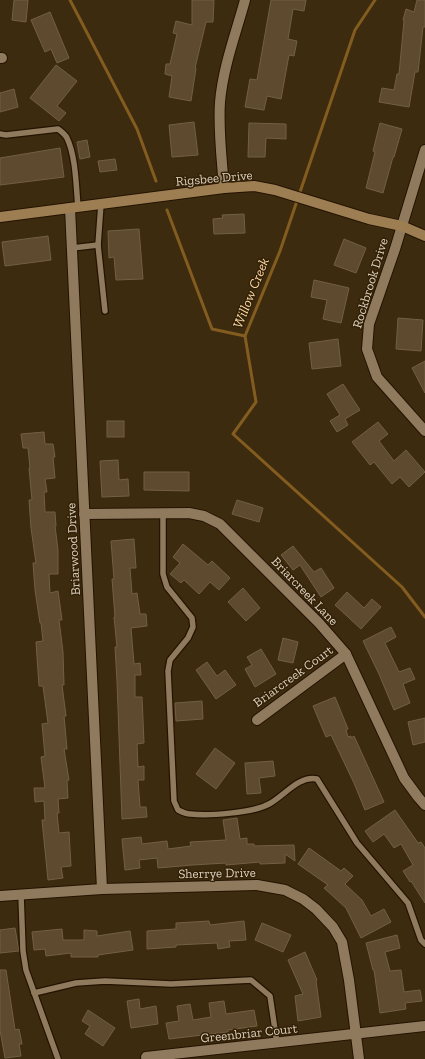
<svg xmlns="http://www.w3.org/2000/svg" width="425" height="1059" viewBox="0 0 425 1059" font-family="'Zilla Slab',serif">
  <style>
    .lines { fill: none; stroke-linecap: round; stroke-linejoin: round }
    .stream { stroke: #835c1f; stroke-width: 3 }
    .building { fill: #5d4a2f; stroke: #735f43 }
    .lane-casing { stroke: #241300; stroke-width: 8 }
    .street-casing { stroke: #241300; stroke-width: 12 }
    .secondary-casing { stroke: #241300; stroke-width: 12 }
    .lane { stroke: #907a5e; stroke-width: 5.5 }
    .street { stroke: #907a5e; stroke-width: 10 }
    .secondary { stroke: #9d7e53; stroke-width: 10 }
    .labels { text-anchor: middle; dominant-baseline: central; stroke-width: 3; stroke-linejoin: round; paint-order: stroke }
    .street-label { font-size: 13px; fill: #ddd1c2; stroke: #332106 }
    .water-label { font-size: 14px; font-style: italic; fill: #fcd8a9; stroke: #332106 }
  </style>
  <rect width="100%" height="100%" fill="#3d2b10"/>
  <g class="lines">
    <g class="stream">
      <polyline points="70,0 137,129 156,181"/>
      <polyline points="375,0 355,30 280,251 245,336 256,402 233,434 402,587 425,617"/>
      <polyline points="167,210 212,329 245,336"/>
    </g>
  </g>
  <g class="building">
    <polygon points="14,0 28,0 26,22 12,20"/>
    <polygon points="192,0 214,0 213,22 206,22 195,68 196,68 191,101 169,97 172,76 165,74 166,64 170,64 177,34 173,33 176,21 192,25"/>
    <polygon points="271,0 306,0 304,11 293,9 288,39 297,41 294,56 289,55 281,99 267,96 264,110 245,107 250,79 257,80"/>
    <polygon points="417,0 425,0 425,27 423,27 418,72 415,72 409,107 379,102 382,88 394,90 397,74 399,74 404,21 403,20 406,9 414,12"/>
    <polygon points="50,12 69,58 57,63 51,49 45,52 31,20"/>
    <polygon points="56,65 77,81 57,106 66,113 59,121 30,98"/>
    <polygon points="14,89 18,107 0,112 0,93"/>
    <polygon points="194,122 198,155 172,157 169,125"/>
    <polygon points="249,123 286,124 286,139 266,138 265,157 248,157"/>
    <polygon points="380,123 402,129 394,157 393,157 383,193 366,188 375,152 373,151"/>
    <polygon points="87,140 90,157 80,159 77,142"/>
    <polygon points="60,148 64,177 0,185 0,158"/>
    <polygon points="115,159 117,170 100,172 98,161"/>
    <polygon points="244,214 245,233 214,234 213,219 223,218 222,215"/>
    <polygon points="139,229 143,279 116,280 114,257 109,258 108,231"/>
    <polygon points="48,236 51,260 5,266 2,242"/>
    <polygon points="344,239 366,248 356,273 334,265"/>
    <polygon points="314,280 349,288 341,323 323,319 327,300 311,297"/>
    <polygon points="398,318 423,320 421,351 396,349"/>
    <polygon points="338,339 341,366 312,369 309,343"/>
    <polygon points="425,361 425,393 412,368"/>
    <polygon points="343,384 360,410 345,419 348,425 337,432 330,421 340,415 327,394"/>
    <rect x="107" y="421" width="17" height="16"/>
    <polygon points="378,422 388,434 379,441 394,461 406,450 425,472 409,487 400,477 392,484 374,462 370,465 352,442"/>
    <polygon points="44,432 45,444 53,444 55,457 53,457 55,478 45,479 47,492 44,492 45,512 55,512 56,526 55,526 58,550 58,574 49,574 50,593 58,591 62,620 59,620 63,652 64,685 62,685 66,716 64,716 67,749 64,749 69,780 67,781 68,798 58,799 59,813 57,813 59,833 69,832 71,866 61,867 63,878 48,880 42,820 45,820 44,801 35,802 34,788 45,788 41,757 45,756 42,724 48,723 43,686 39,686 36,642 43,641 41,623 40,623 35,590 33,563 36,563 31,528 29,500 32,500 29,468 30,468 28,448 23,448 21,434"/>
    <polygon points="118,460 119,480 128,479 129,496 102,497 100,461"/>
    <polygon points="144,472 189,472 189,491 144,490"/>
    <polygon points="237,500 263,508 259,522 232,514"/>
    <polygon points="134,539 136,568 130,568 132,594 137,593 140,614 146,614 147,626 131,628 134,664 140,663 141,675 135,675 135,697 142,697 144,743 137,744 138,767 144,766 144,780 138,780 140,807 146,807 147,817 122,819 117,681 115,647 117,647 114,617 115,617 112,579 114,579 111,541"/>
    <polygon points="183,544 208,565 212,561 230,578 219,590 210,582 199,594 184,580 181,583 170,574 180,563 173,557"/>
    <polygon points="293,546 314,572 321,568 334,588 321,597 300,565 293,570 281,555"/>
    <polygon points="243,588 260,608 246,621 228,602"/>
    <polygon points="347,592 364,608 372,599 381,607 361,629 335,605"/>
    <polygon points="391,627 396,637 385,643 399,672 410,668 415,679 403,684 410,703 394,710 379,674 363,641"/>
    <polygon points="283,638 298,642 293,663 278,660"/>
    <polygon points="261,649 276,674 255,687 245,669 252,665 247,657"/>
    <polygon points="207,662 217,676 225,670 236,685 216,699 196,670"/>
    <polygon points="335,697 348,729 346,730 348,737 351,736 351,738 354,736 384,802 365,810 354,783 331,735 326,737 313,706"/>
    <polygon points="202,701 203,719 176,721 175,703"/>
    <polygon points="425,718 425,742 413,745 408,722"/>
    <polygon points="215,748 235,763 216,789 196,774"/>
    <polygon points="273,761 275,776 259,778 261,793 247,794 245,763"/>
    <polygon points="395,810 418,843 421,842 425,848 425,903 411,881 410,882 403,871 413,865 401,844 394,848 384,834 373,842 365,831"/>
    <polygon points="237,818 240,839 247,838 247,844 254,844 254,846 294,845 295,861 285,854 285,863 260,864 260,862 226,865 226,863 192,865 158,868 157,858 139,860 140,868 125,870 122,839 141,837 142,844 167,841 168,849 191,846 190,842 226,840 223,820"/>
    <polygon points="309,848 341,871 344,868 353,876 345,884 362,900 371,916 384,909 391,922 361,938 346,908 324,888 328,885 298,864"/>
    <polygon points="209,921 210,925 244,921 246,940 229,941 230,947 218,949 217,943 176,945 176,947 147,949 147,931 176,929 176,923"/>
    <polygon points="262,923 291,935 283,952 255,940"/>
    <polygon points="15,928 19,951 0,953 0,930"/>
    <polygon points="62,929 63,940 84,940 84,930 97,931 97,936 130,931 133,950 98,955 98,957 71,957 71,953 46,956 45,949 34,950 32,932"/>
    <polygon points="397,935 400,948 385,952 390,971 401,970 404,992 420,990 422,1001 405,1003 406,1009 380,1013 374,970 373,970 366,943"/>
    <polygon points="305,952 317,980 316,981 321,1017 298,1021 295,996 303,994 288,960"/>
    <polygon points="0,970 6,970 15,1030 19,1029 22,1044 19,1044 21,1056 5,1058 0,1030"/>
    <polygon points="139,999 140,1009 156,1006 158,1024 131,1028 127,1001"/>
    <polygon points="224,1001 226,1014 254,1010 257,1026 228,1030 228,1032 169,1039 166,1023 179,1021 177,1006 190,1004 193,1020 211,1017 209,1003"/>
    <polygon points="88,1010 115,1028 103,1046 85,1034 90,1026 82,1021"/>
  </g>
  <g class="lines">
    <defs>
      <g id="lane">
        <path d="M0 134 6 135 58 129C62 132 65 134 67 138 76 157 76 186 78 207"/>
        <polyline points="101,204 98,245 105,311"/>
        <polyline points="72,248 98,245"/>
        <path d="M163 513V574L167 587 192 618 193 627 188 638 170 660 168 671 174 801 178 810C182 812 186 814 190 814 208 816 253 813 269 804 284 796 299 775 317 779L357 843 408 903 421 940 425 944"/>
        <polyline points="21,895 23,951 26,970 58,1059"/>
        <polyline points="34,993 76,983 105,981 171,984 251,980 270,996 277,1043"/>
      </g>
      <g id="street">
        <polyline points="0,58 2,58"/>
        <polyline points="425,150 395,249 369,324 367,349 377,377 425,431"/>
        <path d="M224 188C222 160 218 130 220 102 223 67 236 33 245 0"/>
        <polyline points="70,208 102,889"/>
        <polyline points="84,514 189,513 204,516 220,524 319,623 346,654 404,778 418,797 425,805"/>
        <polyline points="257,720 346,654"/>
        <polyline points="0,896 102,889 257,885 285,890 303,899 316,909 333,927 342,942 349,980 359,1059"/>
        <polyline points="146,1057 425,1026"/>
      </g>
      <polyline id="secondary" points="0,217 224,188 254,186 275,190 369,219 402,226 425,236"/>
    </defs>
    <use href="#lane" class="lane-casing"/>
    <use href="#street" class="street-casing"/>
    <use href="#secondary" class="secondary-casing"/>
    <use href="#lane" class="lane"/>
    <use href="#street" class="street"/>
    <use href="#secondary" class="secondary"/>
  </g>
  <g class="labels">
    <g class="street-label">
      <text transform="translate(214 178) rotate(-5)">Rigsbee Drive</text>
      <text transform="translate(370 283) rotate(-73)">Rockbrook Drive</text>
      <text transform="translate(73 549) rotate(-93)">Briarwood Drive</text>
      <text transform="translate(305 591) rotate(46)">Briarcreek Lane</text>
      <text transform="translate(293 676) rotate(-36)">Briarcreek Court</text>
      <text transform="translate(217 873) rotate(-1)">Sherrye Drive</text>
      <text transform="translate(249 1033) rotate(-6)">Greenbriar Court</text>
    </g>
    <g class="water-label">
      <text transform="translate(251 293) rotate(-68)">Willow Creek</text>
    </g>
  </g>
</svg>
